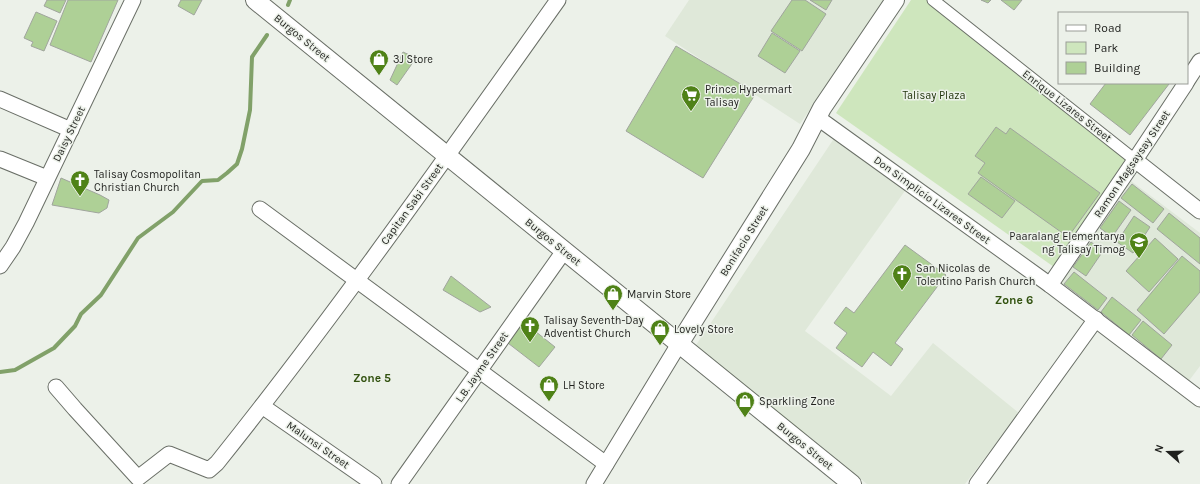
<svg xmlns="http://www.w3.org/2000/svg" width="1200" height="484" viewBox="0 0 1200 484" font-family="Karla,sans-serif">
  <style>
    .built { fill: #dfe8d9 }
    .green { fill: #cee6bd }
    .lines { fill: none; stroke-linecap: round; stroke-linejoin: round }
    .stream { stroke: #81a169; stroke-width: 4 }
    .building { fill: #aed096; stroke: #a0a59d }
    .pedestrian-casing { stroke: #6a6f67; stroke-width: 13 }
    .minor-casing { stroke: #6a6f67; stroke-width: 17 }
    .tertiary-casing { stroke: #6a6f67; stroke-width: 20 }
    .pedestrian { stroke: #fff; stroke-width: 11 }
    .minor { stroke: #fff; stroke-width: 15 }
    .tertiary { stroke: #fff; stroke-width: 18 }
    .labels { text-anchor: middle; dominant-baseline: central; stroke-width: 3; stroke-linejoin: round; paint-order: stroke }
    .street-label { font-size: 11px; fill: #1f201d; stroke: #ecf1e9 }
    .poi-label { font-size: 11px; fill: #1f201d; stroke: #ecf1e9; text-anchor: start }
    .park-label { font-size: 11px; fill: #1d3108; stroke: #ecf1e9 }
    .neighbourhood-label { font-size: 12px; font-weight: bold; fill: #335311; stroke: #ecf1e9 }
  </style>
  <rect width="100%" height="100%" fill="#ecf1e9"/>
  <g class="built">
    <polygon points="689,0 884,0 800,124 665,36"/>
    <polygon points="835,137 907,188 805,331 891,396 933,343 1019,413 965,484 867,484 696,345"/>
    <polygon points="1131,181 1200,233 1200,366 1188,382 1060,284"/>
  </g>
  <g class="green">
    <polygon points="911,0 929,0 1128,156 1054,267 836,113"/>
    <polygon points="696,345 805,433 802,436 694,348"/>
  </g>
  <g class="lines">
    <g class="stream">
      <polyline points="288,5 290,0"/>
      <polyline points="0,372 15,370 54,348 75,326 81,314 101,295 138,238 173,212 202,181 218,180 227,173 237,164 242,149 250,110 252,57 267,35"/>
    </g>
  </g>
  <g class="building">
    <polygon points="47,0 66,0 60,13 44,6"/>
    <polygon points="68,0 118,0 91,62 50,45"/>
    <polygon points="181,0 202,0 194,15 178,6"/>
    <polygon points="792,0 805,0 826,14 802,51 771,31"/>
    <polygon points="810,0 832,0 826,10"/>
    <polygon points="981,0 991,0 988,3"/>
    <polygon points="1001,0 1022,0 1014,10"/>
    <polygon points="36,12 57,21 44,51 31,46 33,42 24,38"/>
    <polygon points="772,33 800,51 785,73 758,56"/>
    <polygon points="676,46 756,93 703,178 626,131"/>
    <polygon points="403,52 416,58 397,85 390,80"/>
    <polygon points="1106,83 1167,83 1169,84 1130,135 1090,104"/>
    <polygon points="996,127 1006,134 1010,128 1100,193 1068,237 978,173 985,163 975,156"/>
    <polygon points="981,177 1015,201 1002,218 968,194"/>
    <polygon points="61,178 100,195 109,200 107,208 99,213 52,205"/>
    <polygon points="1132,184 1164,209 1153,223 1121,198"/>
    <polygon points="1119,201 1131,210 1112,237 1100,228"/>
    <polygon points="1169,213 1200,238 1200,264 1157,229"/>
    <polygon points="1134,216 1150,227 1133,253 1117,242"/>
    <polygon points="1155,238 1178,259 1149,292 1126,271"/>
    <polygon points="1091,242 1103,251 1086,276 1073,267"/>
    <polygon points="905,245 946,275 895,343 903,349 891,366 873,352 862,367 836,348 847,333 834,323 846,307 854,313"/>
    <polygon points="1182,256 1200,271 1200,292 1164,334 1137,310"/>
    <polygon points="1074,272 1107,298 1098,310 1064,284"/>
    <polygon points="451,276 491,307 480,312 443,290"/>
    <polygon points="1112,297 1141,320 1129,335 1101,312"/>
    <polygon points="520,319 555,347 539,367 504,340"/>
    <polygon points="1143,321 1172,345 1161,359 1132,335"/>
  </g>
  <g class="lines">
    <defs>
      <polyline id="pedestrian" points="933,0 1135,160"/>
      <g id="minor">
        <polyline points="1187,81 1200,61"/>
        <polyline points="0,99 71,130"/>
        <polyline points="818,118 1050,285 1200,399"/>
        <polyline points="0,159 47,178"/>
        <polyline points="1135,160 1200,211"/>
        <polyline points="260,209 606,464"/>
        <polyline points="0,266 13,247 26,223 133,0"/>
        <polyline points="1050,285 1135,160 1186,83"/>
        <path d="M56 387 75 409 138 478 169 454 209 470 217 463C337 313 447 156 558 0"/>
        <polyline points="262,406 374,484"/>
        <polyline points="399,484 564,251"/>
        <polyline points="594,484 679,344"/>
        <polyline points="977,484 1096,319"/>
      </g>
      <g id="tertiary">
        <polyline points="255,0 852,484"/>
        <polyline points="679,344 801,149 822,108 895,0"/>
      </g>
    </defs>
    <use href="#pedestrian" class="pedestrian-casing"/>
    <use href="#minor" class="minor-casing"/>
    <use href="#tertiary" class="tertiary-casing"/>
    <use href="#pedestrian" class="pedestrian"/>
    <use href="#minor" class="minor"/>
    <use href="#tertiary" class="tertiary"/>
  </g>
  <defs>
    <symbol id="shop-pin" viewBox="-11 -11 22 30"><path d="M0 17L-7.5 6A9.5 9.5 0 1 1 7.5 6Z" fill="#4f8217" stroke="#ecf1e9"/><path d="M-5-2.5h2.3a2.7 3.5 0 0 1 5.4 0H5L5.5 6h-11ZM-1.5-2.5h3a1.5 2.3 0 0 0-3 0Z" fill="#fff"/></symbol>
    <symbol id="supermarket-pin" viewBox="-11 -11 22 30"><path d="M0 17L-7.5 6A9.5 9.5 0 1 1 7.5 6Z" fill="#4f8217" stroke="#ecf1e9"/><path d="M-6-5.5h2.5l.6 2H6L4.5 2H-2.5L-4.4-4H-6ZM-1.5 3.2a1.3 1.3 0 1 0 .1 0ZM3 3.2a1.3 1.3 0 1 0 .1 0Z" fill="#fff"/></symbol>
    <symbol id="church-pin" viewBox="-11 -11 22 30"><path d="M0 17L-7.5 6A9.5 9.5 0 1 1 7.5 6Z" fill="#4f8217" stroke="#ecf1e9"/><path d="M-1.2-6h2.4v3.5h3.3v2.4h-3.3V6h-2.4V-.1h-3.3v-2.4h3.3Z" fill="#fff"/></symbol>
    <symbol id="school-pin" viewBox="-11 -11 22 30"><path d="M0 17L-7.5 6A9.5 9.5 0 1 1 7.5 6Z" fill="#4f8217" stroke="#ecf1e9"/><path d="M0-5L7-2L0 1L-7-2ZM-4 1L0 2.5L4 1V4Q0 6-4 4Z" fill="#fff"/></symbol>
  </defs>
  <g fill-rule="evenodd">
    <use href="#shop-pin" x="368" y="48" width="22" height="30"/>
    <use href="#supermarket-pin" x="680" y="84" width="22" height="30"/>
    <use href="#church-pin" x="69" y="169" width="22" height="30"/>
    <use href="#school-pin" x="1128" y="231" width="22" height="30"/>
    <use href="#church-pin" x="891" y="263" width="22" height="30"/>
    <use href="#shop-pin" x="602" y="283" width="22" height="30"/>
    <use href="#church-pin" x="519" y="315" width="22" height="30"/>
    <use href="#shop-pin" x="649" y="318" width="22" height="30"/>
    <use href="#shop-pin" x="538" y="374" width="22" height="30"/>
    <use href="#shop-pin" x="734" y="390" width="22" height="30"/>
  </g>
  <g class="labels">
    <g class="street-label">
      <text transform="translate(302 38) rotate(39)">Burgos Street</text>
      <text transform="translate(1067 106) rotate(38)">Enrique Lizares Street</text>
      <text transform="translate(69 134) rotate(-64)">Daisy Street</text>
      <text transform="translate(1132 164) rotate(-56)">Ramon Magsaysay Street</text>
      <text transform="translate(932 200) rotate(36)">Don Simplicio Lizares Street</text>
      <text transform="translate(412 204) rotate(-54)">Capitan Sabi Street</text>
      <text transform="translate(744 241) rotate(-58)">Bonifacio Street</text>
      <text transform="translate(553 242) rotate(39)">Burgos Street</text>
      <text transform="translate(482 367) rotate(-55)">L.B. Jayme Street</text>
      <text transform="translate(318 445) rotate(35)">Malunsi Street</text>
      <text transform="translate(805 446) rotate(39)">Burgos Street</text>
    </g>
    <g class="poi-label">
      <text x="393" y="59">3J Store</text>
      <text x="705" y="89">Prince Hypermart<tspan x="705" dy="13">Talisay</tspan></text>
      <text x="94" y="174">Talisay Cosmopolitan<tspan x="94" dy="13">Christian Church</tspan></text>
      <text x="1125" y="236" text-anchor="end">Paaralang Elementarya<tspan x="1125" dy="13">ng Talisay Timog</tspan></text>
      <text x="916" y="268">San Nicolas de<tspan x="916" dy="13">Tolentino Parish Church</tspan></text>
      <text x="627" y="294">Marvin Store</text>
      <text x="544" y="320">Talisay Seventh-Day<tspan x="544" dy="13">Adventist Church</tspan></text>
      <text x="674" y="329">Lovely Store</text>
      <text x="563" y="385">LH Store</text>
      <text x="759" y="401">Sparkling Zone</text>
    </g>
    <g class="park-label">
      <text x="934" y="95">Talisay Plaza</text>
    </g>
    <g class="neighbourhood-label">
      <text x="1014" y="300">Zone 6</text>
      <text x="372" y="378">Zone 5</text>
    </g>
  </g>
  <rect x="1058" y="12" width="130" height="72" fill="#ecf1e9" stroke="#9a9d97"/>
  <rect x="1066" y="25" width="20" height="6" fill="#ffffff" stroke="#9a9d97"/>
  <text x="1094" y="32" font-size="12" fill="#1f201d">Road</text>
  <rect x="1066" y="42" width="20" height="12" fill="#cee6bd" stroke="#9a9d97"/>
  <text x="1094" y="52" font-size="12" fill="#1f201d">Park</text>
  <rect x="1066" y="62" width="20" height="12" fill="#aed096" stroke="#9a9d97"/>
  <text x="1094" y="72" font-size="12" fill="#1f201d">Building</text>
  <g transform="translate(1168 452) rotate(290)" stroke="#ecf1e9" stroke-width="3" paint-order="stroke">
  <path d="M0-3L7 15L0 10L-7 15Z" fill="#1f201d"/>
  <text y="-6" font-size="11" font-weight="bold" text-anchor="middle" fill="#1f201d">N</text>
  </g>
</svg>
